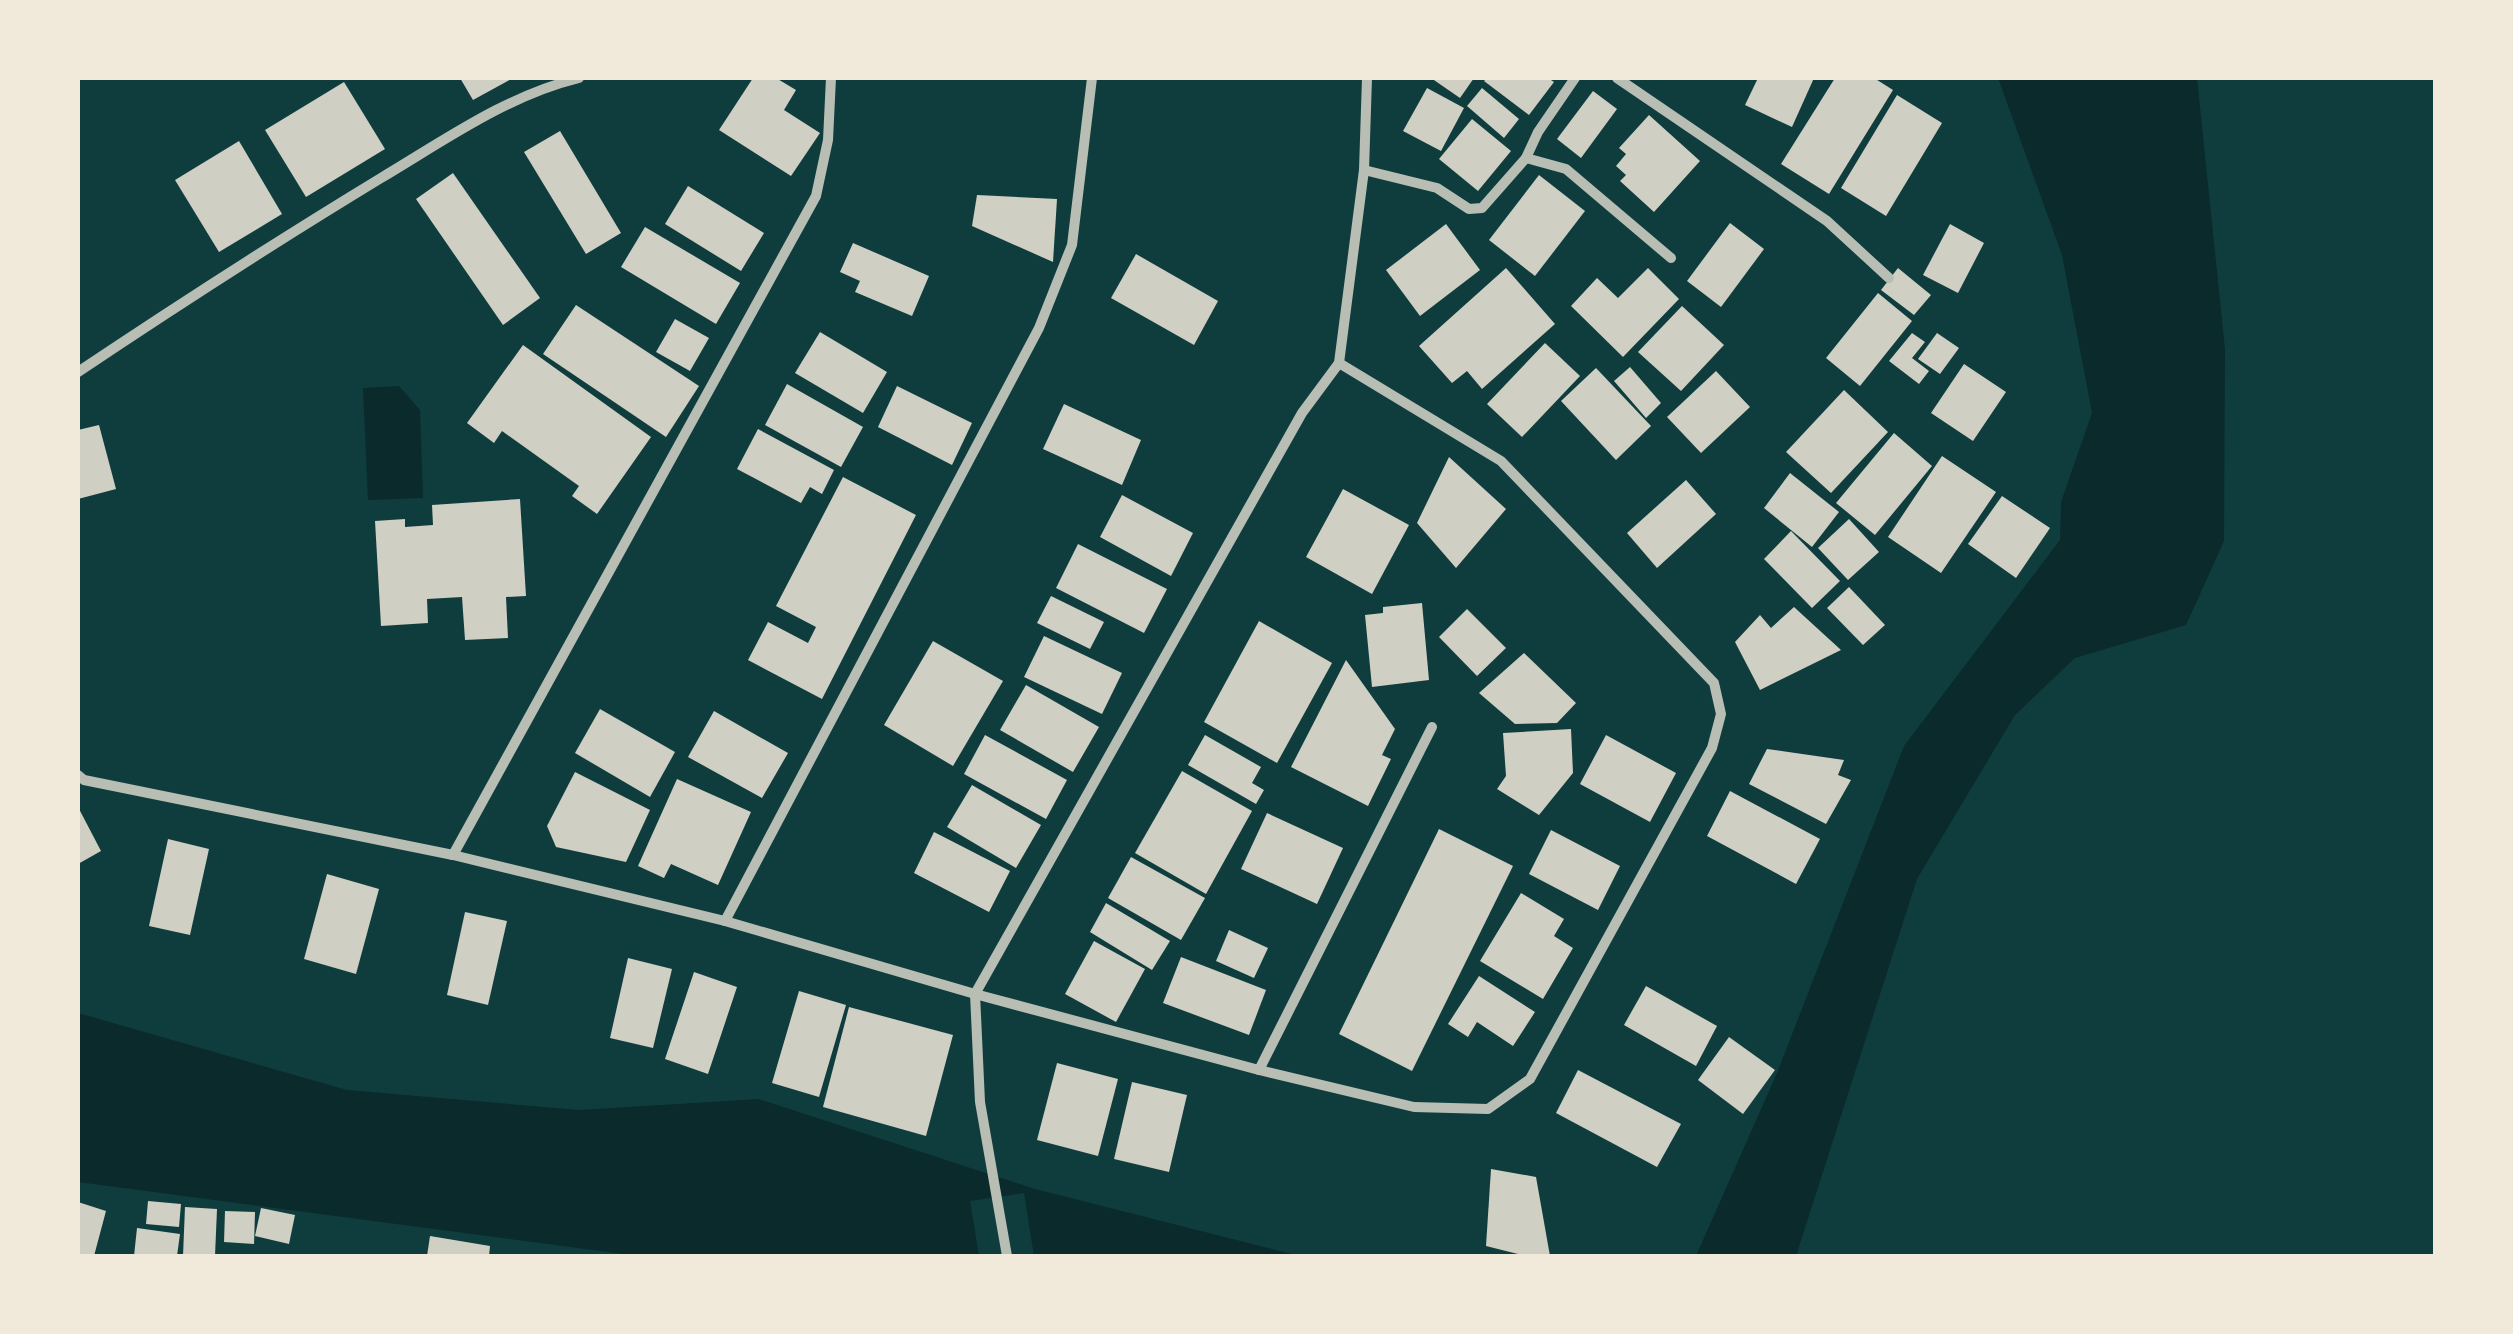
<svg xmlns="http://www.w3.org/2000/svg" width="2513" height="1334" viewBox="0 0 2513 1334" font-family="'Roboto Condensed',sans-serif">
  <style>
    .water { fill: #0a2a2b }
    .pier { fill: #0f3d3e }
    .building { fill: #cfcfc3 }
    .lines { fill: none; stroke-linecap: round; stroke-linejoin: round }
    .minor { stroke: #b8beb3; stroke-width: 10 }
  </style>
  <rect width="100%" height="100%" fill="#0f3d3e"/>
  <g class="water">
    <polygon points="1998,78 2197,78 2225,349 2224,541 2186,625 2075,658 2015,715 1917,879 1796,1256 1696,1256 1777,1073 1904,746 2060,540 2061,502 2092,413 2062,255"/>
    <polygon points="399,386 420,410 423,498 368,500 363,388"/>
    <polygon points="78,1013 347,1090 579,1110 759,1099 1035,1189 1300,1256 638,1256 78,1182"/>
  </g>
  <polygon class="pier" points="1024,1193 1034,1256 979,1256 970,1201"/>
  <g class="building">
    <polygon points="460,78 513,78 473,100"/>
    <polygon points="753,78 776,78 796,90 784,110 820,133 791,176 719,130"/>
    <polygon points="1431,78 1474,78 1460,98"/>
    <polygon points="1487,78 1548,78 1554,82 1529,115 1484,81"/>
    <polygon points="1758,78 1814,78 1792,127 1745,105"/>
    <polygon points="1835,78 1874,78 1893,90 1829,194 1781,164"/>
    <polygon points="344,82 385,149 306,197 265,130"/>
    <polygon points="1427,88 1464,108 1441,151 1403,131"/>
    <polygon points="1482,88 1519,119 1504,138 1467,106"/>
    <polygon points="1593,91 1617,109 1581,158 1557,139"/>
    <polygon points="1897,95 1942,123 1886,216 1841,188"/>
    <polygon points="1649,115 1700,161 1654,212 1620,181 1626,175 1616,166 1626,154 1619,148"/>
    <polygon points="1472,119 1511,151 1478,191 1439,159"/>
    <polygon points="560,131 621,233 586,254 524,152"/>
    <polygon points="239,141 282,214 219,252 175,180"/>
    <polygon points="453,173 540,298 503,325 416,199"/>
    <polygon points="1539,175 1585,211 1535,276 1489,240"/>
    <polygon points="688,186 764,233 741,271 665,224"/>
    <polygon points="977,195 1057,199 1053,262 972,226"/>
    <polygon points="1730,223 1764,249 1721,307 1687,281"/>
    <polygon points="1446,224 1480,270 1420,316 1386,270"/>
    <polygon points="1950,224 1984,243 1958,293 1923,275"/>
    <polygon points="645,227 740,283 716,324 621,267"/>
    <polygon points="853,243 929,276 912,316 855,292 860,281 840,272"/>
    <polygon points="1136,254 1218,301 1194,345 1111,298"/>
    <polygon points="1506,268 1555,324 1482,389 1467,371 1452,383 1419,346"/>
    <polygon points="1648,268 1679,299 1623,357 1571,306 1597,278 1618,298"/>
    <polygon points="1898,268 1931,295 1914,315 1881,290"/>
    <polygon points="1878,293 1912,321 1860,386 1826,358"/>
    <polygon points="576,305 699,386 666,437 543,354"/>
    <polygon points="1682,306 1724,345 1681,391 1638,352"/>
    <polygon points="675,319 709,338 690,371 656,352"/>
    <polygon points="820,332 887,372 863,413 795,373"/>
    <polygon points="1912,333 1925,342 1912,358 1929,371 1919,384 1889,361"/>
    <polygon points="1937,333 1959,348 1940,374 1918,359"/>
    <polygon points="1545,343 1580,376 1522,437 1487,404"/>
    <polygon points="523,345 651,437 597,514 572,496 579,486 502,431 494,443 467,423"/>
    <polygon points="1964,364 2006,392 1973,441 1931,413"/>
    <polygon points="1630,367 1661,403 1646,418 1614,381"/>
    <polygon points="1596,368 1651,426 1616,460 1561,401"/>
    <polygon points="1716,371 1750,407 1701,453 1667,417"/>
    <polygon points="787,384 863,427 841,467 765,425"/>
    <polygon points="897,386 972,423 952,465 878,427"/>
    <polygon points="1844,390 1888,432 1831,493 1786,452"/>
    <polygon points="1064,404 1141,440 1122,485 1043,449"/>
    <polygon points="99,425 116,489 78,499 78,430"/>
    <polygon points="758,429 834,470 822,494 810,487 801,503 737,469"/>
    <polygon points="1894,433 1932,466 1875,535 1836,503"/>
    <polygon points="1942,456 1996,492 1941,573 1888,537"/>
    <polygon points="1449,457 1506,509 1456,568 1417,523"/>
    <polygon points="1790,473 1839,512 1812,547 1764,508"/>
    <polygon points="843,477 916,515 822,699 748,660 768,622 808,643 816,627 776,606"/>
    <polygon points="1686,480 1716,514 1657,568 1627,533"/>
    <polygon points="1343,489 1409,525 1372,594 1306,557"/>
    <polygon points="1122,495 1193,533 1171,576 1100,537"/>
    <polygon points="2002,496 2050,528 2016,578 1968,544"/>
    <polygon points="520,499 526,596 506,597 508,638 465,640 462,597 427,599 428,623 381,626 375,521 405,519 405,527 433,525 432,505"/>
    <polygon points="1849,519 1879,552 1848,580 1818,548"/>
    <polygon points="1791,531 1840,581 1812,608 1764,559"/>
    <polygon points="1078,544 1167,589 1144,633 1056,588"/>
    <polygon points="1849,587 1885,625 1863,645 1827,608"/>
    <polygon points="1051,596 1104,622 1090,649 1037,623"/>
    <polygon points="1422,603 1429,680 1372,687 1365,615 1383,613 1383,607"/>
    <polygon points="1794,607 1841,650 1760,690 1735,642 1760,615 1771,628"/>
    <polygon points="1467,609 1506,648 1477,676 1439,637"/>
    <polygon points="1259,621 1332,663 1277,763 1204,722"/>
    <polygon points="1044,636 1122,673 1102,714 1024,677"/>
    <polygon points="933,641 1003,681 953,766 884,725"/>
    <polygon points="1524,653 1576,703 1557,723 1515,724 1479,693"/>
    <polygon points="1346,660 1395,729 1382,755 1391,759 1368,806 1291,767"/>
    <polygon points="1026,685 1099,727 1073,772 1000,730"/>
    <polygon points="600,709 675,752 650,797 575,753"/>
    <polygon points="714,711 788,753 762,798 688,757"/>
    <polygon points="1571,729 1573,773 1539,815 1497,789 1506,776 1503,733"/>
    <polygon points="985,735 1067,780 1046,819 964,774"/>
    <polygon points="1205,735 1261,767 1252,783 1264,790 1256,804 1188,765"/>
    <polygon points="1606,735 1676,773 1650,822 1580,784"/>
    <polygon points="1767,749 1844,760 1838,775 1851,780 1826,824 1749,784"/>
    <polygon points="1182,771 1252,811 1206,894 1135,853"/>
    <polygon points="575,772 650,810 626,862 556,847 547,826"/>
    <polygon points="677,779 751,812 718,885 671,864 664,878 638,866"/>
    <polygon points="972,785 1041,825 1016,868 947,827"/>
    <polygon points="1730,791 1820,839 1796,884 1707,836"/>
    <polygon points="78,807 101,851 78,864"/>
    <polygon points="1267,813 1343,848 1317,904 1241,869"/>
    <polygon points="1439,829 1513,866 1412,1071 1339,1034"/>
    <polygon points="1551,830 1620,866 1598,910 1529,874"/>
    <polygon points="934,832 1010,871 989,912 914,873"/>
    <polygon points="168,839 209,849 190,935 149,926"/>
    <polygon points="1131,857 1205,898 1181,940 1108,898"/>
    <polygon points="327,874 379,889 356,974 304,959"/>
    <polygon points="1521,893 1564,919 1554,936 1573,948 1543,999 1480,961"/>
    <polygon points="1106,903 1170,941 1152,970 1090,932"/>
    <polygon points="465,912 507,921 488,1005 447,995"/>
    <polygon points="1229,930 1268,948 1254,978 1216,961"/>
    <polygon points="1094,941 1145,969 1116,1022 1065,994"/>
    <polygon points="1181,957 1266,990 1249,1035 1163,1003"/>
    <polygon points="628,958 672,969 653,1048 610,1038"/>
    <polygon points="694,972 737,987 708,1074 665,1059"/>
    <polygon points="1479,976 1535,1012 1513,1046 1477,1022 1468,1037 1448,1024"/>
    <polygon points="1646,986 1717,1026 1696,1066 1624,1025"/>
    <polygon points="799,991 846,1005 819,1097 772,1083"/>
    <polygon points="849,1007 953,1035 926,1136 823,1107"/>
    <polygon points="1729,1037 1775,1070 1743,1114 1698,1080"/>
    <polygon points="1057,1063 1118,1079 1098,1156 1037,1140"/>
    <polygon points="1578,1070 1681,1124 1657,1167 1556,1113"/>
    <polygon points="1132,1082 1187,1095 1169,1172 1114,1159"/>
    <polygon points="1491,1169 1536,1177 1550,1256 1526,1256 1486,1246"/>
    <polygon points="148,1201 181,1204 179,1227 146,1224"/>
    <polygon points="78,1202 106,1211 94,1256 78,1254"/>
    <polygon points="185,1207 217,1209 215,1256 183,1256"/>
    <polygon points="261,1208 295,1215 289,1244 255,1236"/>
    <polygon points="225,1211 255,1212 254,1244 224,1242"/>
    <polygon points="137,1228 180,1234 177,1256 134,1256"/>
    <polygon points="430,1236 490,1246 489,1256 427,1256"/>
  </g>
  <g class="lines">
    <g class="minor">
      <polyline points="1617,78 1827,221 1889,278"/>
      <polyline points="1526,158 1566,169 1671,258"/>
      <polyline points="1364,170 1437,188 1469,209 1482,208 1526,158 1538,132 1575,78"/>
      <path d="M78 372C178 305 279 240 381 178 445 140 506 96 579 78"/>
      <polyline points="78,775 84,780 453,855 725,921 975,994 1259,1070 1414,1107 1488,1109 1530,1079 1712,748 1721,714 1714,683 1501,461 1339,363"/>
      <polyline points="453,855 816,196 828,140 831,78"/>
      <polyline points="725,921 1039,328 1072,245 1092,78"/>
      <polyline points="1259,1070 1432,727"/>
      <polyline points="1007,1256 980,1102 975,994 1302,413 1339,363 1364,170 1367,78"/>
    </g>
  </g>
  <rect width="2513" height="1334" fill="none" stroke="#f1e9da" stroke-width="160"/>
</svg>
